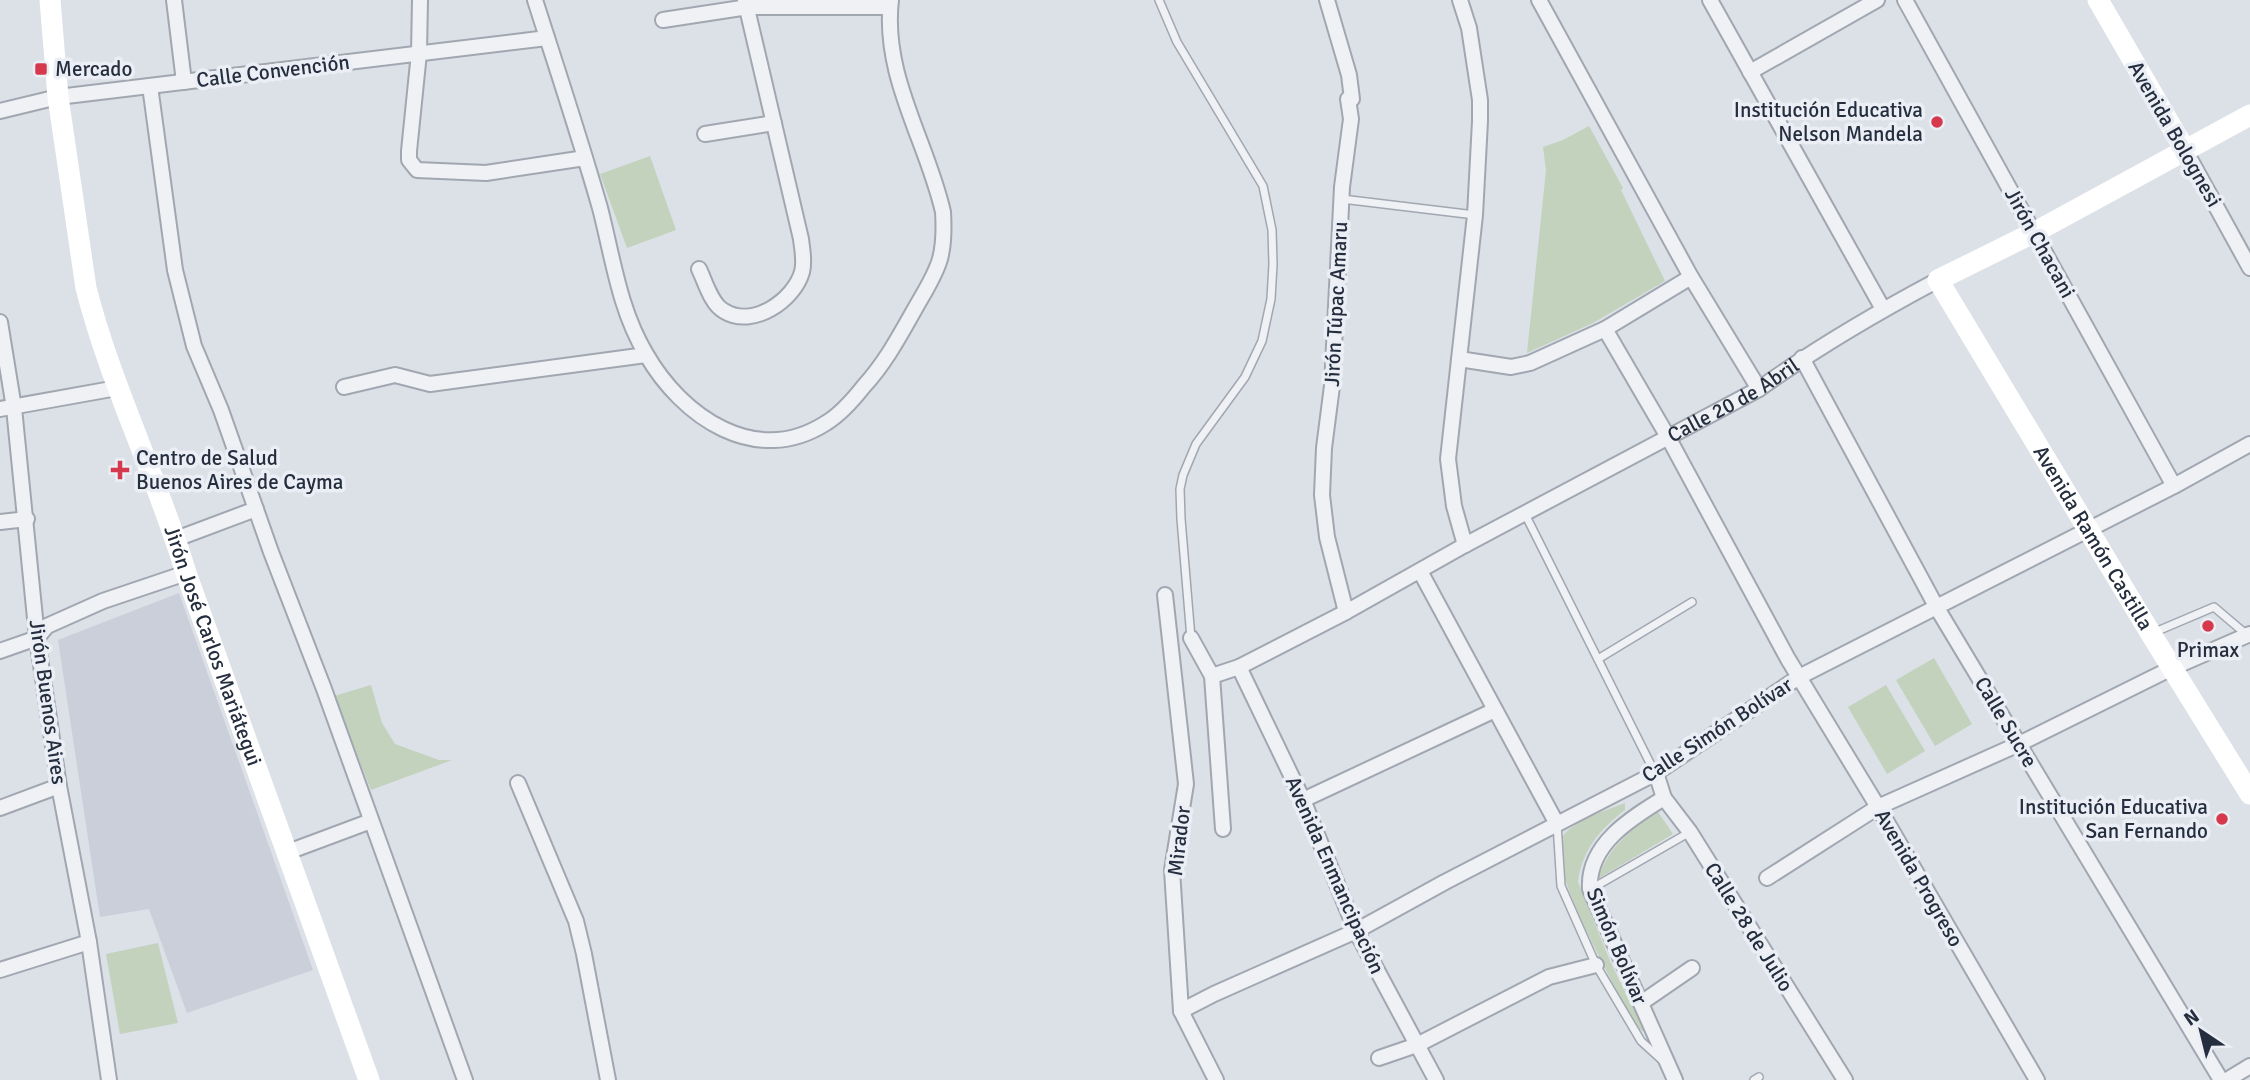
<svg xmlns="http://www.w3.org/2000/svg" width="2250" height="1080" viewBox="0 0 2250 1080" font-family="Signika,sans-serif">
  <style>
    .built { fill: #cacfd9 }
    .green { fill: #c2d2bd }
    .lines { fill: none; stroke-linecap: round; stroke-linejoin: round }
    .lane-casing { stroke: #a1a7b1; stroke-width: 10 }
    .street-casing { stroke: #a1a7b1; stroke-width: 18 }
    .lane { stroke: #eff1f5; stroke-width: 7 }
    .street { stroke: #eff1f5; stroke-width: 14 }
    .secondary { stroke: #fff; stroke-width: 21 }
    .poi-dot { fill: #d6384e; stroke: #ebeff5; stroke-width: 2.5 }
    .labels { text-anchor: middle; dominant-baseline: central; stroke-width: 7; stroke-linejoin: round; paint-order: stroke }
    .poi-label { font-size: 21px; fill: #252e3e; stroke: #ebeff5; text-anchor: start }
    .street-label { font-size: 21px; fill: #252e3e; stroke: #ebeff5 }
  </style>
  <rect width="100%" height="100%" fill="#dce0e7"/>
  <polygon class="built" points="179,593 313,970 187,1013 149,909 100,917 58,640"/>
  <g class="green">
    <polygon points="1589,126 1623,188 1621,190 1665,281 1593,323 1527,353 1546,170 1543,147 1563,140"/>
    <polygon points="650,156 676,230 627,248 600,174"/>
    <polygon points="1934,658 1972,724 1935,746 1896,680"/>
    <polygon points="371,685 382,723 395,744 439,760 452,760 371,790 334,696"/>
    <polygon points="1886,685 1925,751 1887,774 1848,707"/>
    <path d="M1625 803V810C1600 829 1582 850 1578 882L1610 961 1645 1032 1638 1029 1630 1015C1615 987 1548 867 1560 841 1568 822 1607 810 1625 803Z"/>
    <path d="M1658 812 1673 834 1598 879C1608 847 1631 829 1658 812Z"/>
    <polygon points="158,943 178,1023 120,1034 106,954"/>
  </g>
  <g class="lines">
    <defs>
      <g id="lane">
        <polyline points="1159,0 1177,42 1263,186 1272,230 1273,264 1271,299 1262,341 1245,377 1196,444 1183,475 1180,489 1181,519 1191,638"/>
        <polyline points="1342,199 1475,215"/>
        <polyline points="1525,514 1655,773"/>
        <polyline points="2155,632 2214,607 2247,635"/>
        <polyline points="1598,659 1692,602"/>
        <polyline points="1557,824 1561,886 1596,965 1641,1041 1663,1061"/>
        <polyline points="1591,889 1690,832"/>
        <polyline points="1754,1080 1759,1077"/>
      </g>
      <g id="street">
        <polyline points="174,0 184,82"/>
        <polyline points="420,0 419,53 409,151 409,160 417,170 486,173 585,158"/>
        <path d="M535 0C557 69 580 138 600 208 613 258 619 309 646 354 682 417 756 468 826 423 841 414 853 400 864 386 886 362 900 335 916 307 925 291 935 276 940 259 944 244 944 228 943 212 927 141 882 76 891 0"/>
        <polyline points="1327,0 1349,75 1352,99 1348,99 1351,119 1342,187 1332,386 1324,448 1322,495 1327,537 1346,612"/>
        <polyline points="1460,0 1469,28 1480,100 1480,121 1475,215 1448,459 1454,506 1465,545"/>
        <polyline points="1539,0 1691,277 1759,389"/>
        <polyline points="1710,0 1883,309"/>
        <polyline points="1905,0 2174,486"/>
        <polyline points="663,20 748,7 890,7"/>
        <polyline points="1750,72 1877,0"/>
        <polyline points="150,86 175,270 194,346 221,410 271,552 324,689 465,1080"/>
        <polyline points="0,111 58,97 547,38"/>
        <polyline points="705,134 774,123"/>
        <polyline points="2185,150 2250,268"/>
        <path d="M699 269C705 281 711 304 724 311 753 329 794 300 802 272 805 261 802 249 801 239L745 0"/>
        <polyline points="0,322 14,408 37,638 59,786 89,942 109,1080"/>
        <polyline points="1605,329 1668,437 1788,659 1878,807 2037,1080"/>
        <polyline points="1802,358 1937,608 2221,1080"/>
        <polyline points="1459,359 1511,367 1530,363 1605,329 1691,277"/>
        <polyline points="344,387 395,375 430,384 646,355"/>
        <polyline points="0,409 117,388"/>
        <polyline points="0,522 27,519"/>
        <polyline points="176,539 256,509"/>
        <polyline points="1420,571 1557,824"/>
        <polyline points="1165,595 1186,784 1172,870 1181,1011 1216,1080"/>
        <polyline points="1191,638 1212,676 1223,829"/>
        <polyline points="0,651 37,638 47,626 103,601 186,573"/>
        <polyline points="1239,667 1303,800 1356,931 1436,1080"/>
        <path id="s1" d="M1212 676 1239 667 1346 612 1465 545 1759 389C1816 348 1876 313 1938 280"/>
        <polyline points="1656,773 1664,798 1690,832 1845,1080"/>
        <polyline points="518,783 576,921 584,954 608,1080"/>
        <path d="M1664 798C1631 818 1587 845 1590 889L1675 1080"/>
        <polyline points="1303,800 1495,710"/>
        <polyline points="0,808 59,786"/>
        <polyline points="288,852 371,821"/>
        <polyline points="1767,878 1878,807 2019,744 2172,668 2250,634"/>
        <polyline points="0,970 89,942"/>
        <polyline points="1641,1003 1692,968"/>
        <polyline points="1181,1011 1214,994 1356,931 1445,882 1656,773 1799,677 2174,486 2250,444"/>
        <polyline points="1379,1058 1417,1045 1549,977 1596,965"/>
        <polyline points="2227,1080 2250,1066"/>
      </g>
    </defs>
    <use href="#lane" class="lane-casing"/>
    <use href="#street" class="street-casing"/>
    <use href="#lane" class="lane"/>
    <use href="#street" class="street"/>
    <g class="secondary">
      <path id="s2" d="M50 0 58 97 86 288C111 386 157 476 186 573L369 1080"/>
      <polyline points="2098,0 2185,150"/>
      <path id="s3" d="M2250 115 2035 232 1938 280 2151 634 2250 794"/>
    </g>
  </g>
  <g class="poi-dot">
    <rect x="34" y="62" width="14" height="14" rx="3.5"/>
    <circle cx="1937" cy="122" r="7"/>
    <path d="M116.5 459.5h7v7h7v7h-7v7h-7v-7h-7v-7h7z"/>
    <circle cx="2208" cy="626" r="7"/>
    <circle cx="2222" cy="819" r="7"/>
  </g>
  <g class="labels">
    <g class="poi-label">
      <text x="55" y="69">Mercado</text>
      <text x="1923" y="110" text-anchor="end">Institución Educativa<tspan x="1923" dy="24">Nelson Mandela</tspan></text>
      <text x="136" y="458">Centro de Salud<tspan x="136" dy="24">Buenos Aires de Cayma</tspan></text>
      <text x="2208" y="650" text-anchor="middle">Primax</text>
      <text x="2208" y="807" text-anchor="end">Institución Educativa<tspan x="2208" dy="24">San Fernando</tspan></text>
    </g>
    <g class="street-label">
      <text transform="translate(273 71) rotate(-7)">Calle Convención</text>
      <text transform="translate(2175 134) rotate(60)">Avenida Bolognesi</text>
      <text transform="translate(2040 243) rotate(61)">Jirón Chacani</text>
      <text transform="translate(1336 304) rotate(-87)">Jirón Túpac Amaru</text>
      <text stroke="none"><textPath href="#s1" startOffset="590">Calle 20 de Abril</textPath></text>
      <text stroke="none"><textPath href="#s3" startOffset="654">Avenida Ramón Castilla</textPath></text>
      <text stroke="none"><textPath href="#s2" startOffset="670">Jirón José Carlos Mariátegui</textPath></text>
      <text transform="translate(48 702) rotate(82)">Jirón Buenos Aires</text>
      <text transform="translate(2006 722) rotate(59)">Calle Sucre</text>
      <text transform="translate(1717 730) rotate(-33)">Calle Simón Bolívar</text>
      <text transform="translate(1179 841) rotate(-83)">Mirador</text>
      <text transform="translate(1335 875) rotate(66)">Avenida Enmancipación</text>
      <text transform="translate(1919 878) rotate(60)">Avenida Progreso</text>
      <text transform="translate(1749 927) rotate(58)">Calle 28 de Julio</text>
      <text transform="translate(1617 946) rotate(67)">Simón Bolívar</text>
    </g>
  </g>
  <g transform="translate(2201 1031) rotate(325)" stroke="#ebeff5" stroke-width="5" paint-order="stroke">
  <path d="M0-5L12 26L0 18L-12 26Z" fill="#252e3e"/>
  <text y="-10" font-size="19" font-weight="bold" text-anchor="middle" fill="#252e3e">N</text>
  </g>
</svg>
